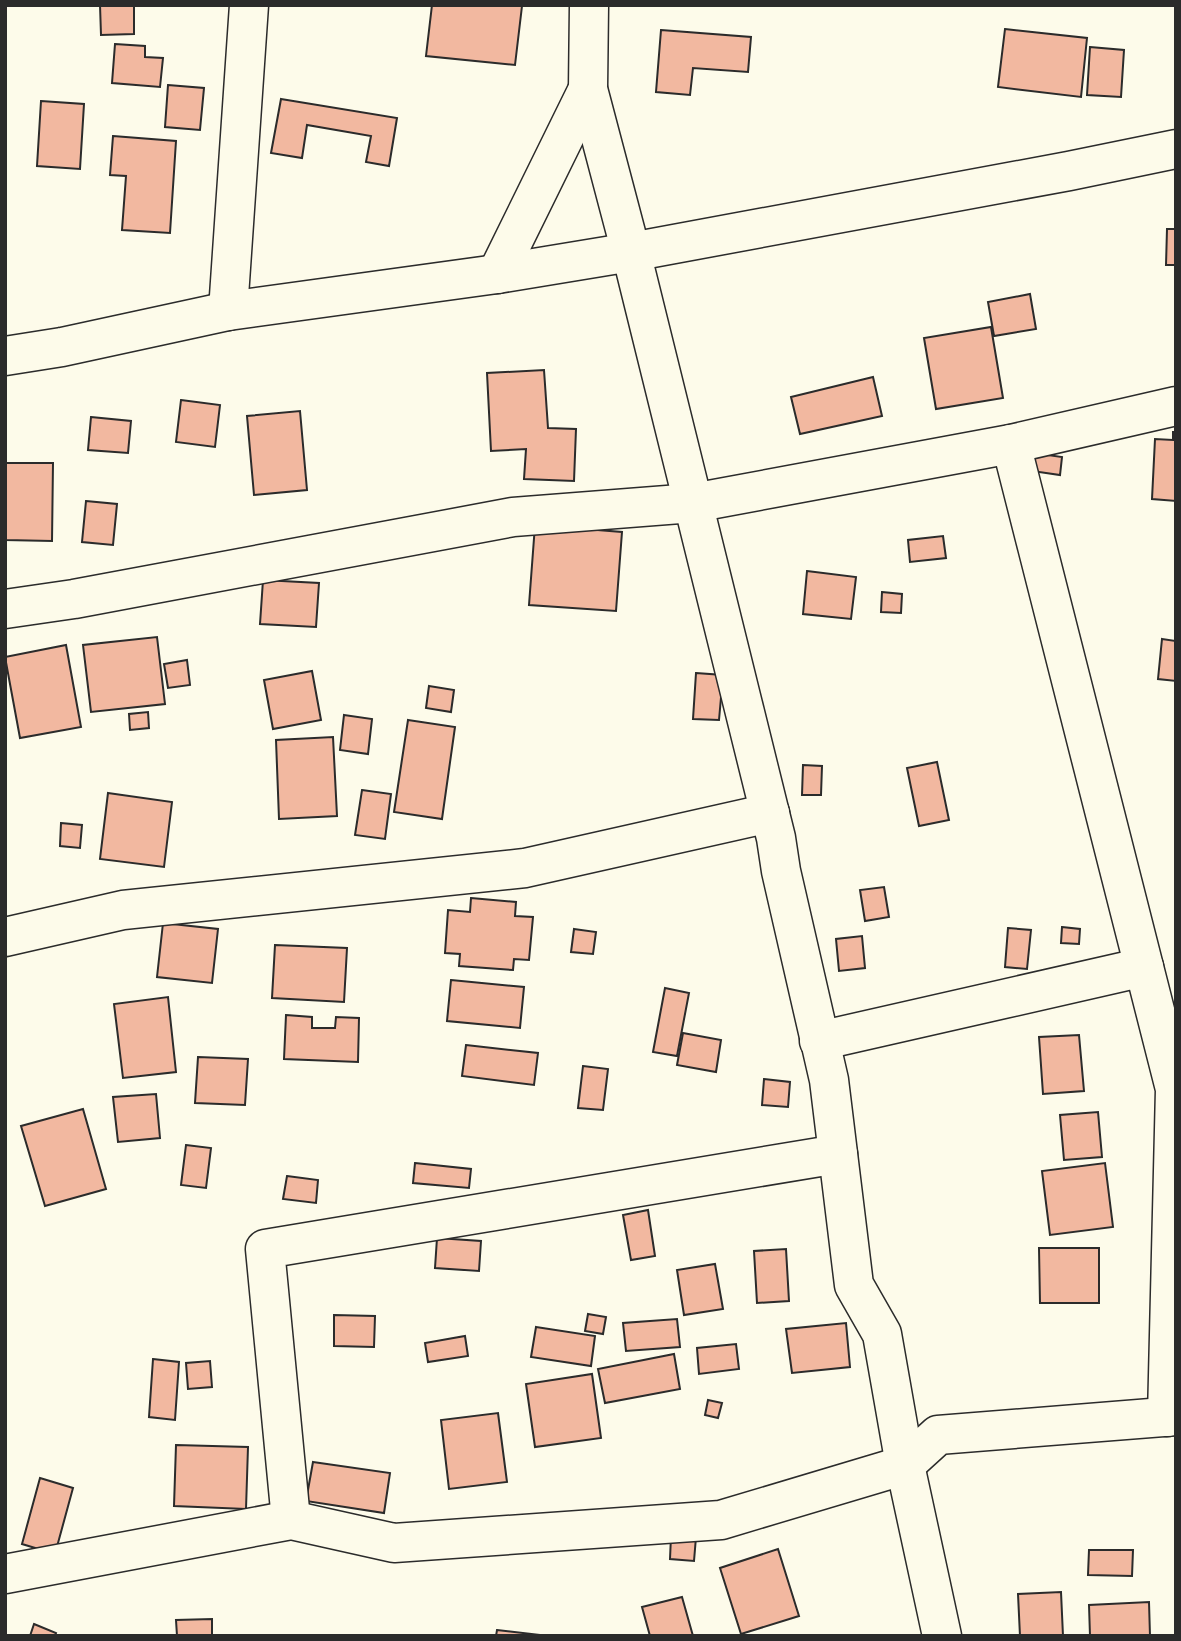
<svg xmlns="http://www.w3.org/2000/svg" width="1181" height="1641" viewBox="0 0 1181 1641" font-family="Poppins,sans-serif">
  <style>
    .building { fill: #f2b8a0; stroke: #2b2b2b; stroke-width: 2 }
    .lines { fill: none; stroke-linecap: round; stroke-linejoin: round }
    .minor-casing { stroke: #2b2b2b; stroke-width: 41 }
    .minor { stroke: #fdfbea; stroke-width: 38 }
  </style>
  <rect width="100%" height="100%" fill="#fdfbea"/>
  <g class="building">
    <polygon points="100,5 134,5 134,34 101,35"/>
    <polygon points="432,5 522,6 515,65 426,56"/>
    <polygon points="1005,29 1087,38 1081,97 998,87"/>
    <polygon points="661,30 751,37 748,72 693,68 690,95 656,92"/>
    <polygon points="115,44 145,46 145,57 163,58 160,87 112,83"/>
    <polygon points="1090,47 1124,50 1121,97 1087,95"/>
    <polygon points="168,85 204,88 200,130 165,127"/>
    <polygon points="281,99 397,118 389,166 366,162 371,136 307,125 302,158 271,153"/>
    <polygon points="41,101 84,104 80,169 37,166"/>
    <polygon points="113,136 176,141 170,233 122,230 126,176 110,175"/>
    <polygon points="1167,229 1176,229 1176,265 1166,265"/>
    <polygon points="1030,294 1036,329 994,336 988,302"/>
    <polygon points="991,327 1003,398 936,409 924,338"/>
    <polygon points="544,370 548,428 576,429 574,481 524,479 526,449 491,451 487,373"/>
    <polygon points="873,377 882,416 800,434 791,397"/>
    <polygon points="181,400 220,405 215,447 176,442"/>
    <polygon points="300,411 307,490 254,495 247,416"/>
    <polygon points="91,417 131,421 128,453 88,450"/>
    <polygon points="1173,432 1176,432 1176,501 1152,499 1155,439 1173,440"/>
    <polygon points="1034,453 1062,457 1060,475 1032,471"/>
    <polygon points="5,463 53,463 52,541 5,540"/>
    <polygon points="86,501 117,504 113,545 82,542"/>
    <polygon points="535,525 622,532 616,611 529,605"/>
    <polygon points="943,536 946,558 910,562 908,540"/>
    <polygon points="807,571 856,577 851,619 803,614"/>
    <polygon points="263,580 319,583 316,627 260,624"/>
    <polygon points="882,592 902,594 901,613 881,612"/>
    <polygon points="157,637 165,704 91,712 83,645"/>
    <polygon points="1162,639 1176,641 1176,681 1158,679"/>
    <polygon points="66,645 81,727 20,738 5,657"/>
    <polygon points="187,660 190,685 168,688 164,664"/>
    <polygon points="312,671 321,720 273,729 264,680"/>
    <polygon points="696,673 723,675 719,720 693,719"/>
    <polygon points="429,686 454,690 451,712 426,708"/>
    <polygon points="148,712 149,728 130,730 129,714"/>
    <polygon points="344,715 372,719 368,754 340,750"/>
    <polygon points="408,720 455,727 442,819 394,812"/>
    <polygon points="333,737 337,816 279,819 276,740"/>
    <polygon points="937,762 949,820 919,826 907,768"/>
    <polygon points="803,765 822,766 821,795 802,795"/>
    <polygon points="362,790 391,794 385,839 355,835"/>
    <polygon points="108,793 172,802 164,867 100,859"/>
    <polygon points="61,823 82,825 80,848 60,846"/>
    <polygon points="884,887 889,917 865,921 860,890"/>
    <polygon points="471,898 516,902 515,916 533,917 529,960 514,959 513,970 459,966 460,954 445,953 448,910 470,912"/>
    <polygon points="163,923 218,929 212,983 157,977"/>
    <polygon points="1062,927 1080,929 1079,944 1061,943"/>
    <polygon points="1008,928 1031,930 1027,969 1005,967"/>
    <polygon points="574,929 596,932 593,954 571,952"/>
    <polygon points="862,936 865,968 839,971 836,939"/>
    <polygon points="275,945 347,948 344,1002 272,998"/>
    <polygon points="451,980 524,987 520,1028 447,1021"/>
    <polygon points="665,988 689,993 677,1056 653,1052"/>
    <polygon points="168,997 176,1072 123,1078 114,1004"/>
    <polygon points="286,1015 312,1017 312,1028 335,1028 336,1017 359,1018 358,1062 284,1059"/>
    <polygon points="683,1033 721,1040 716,1072 677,1065"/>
    <polygon points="1079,1035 1084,1091 1043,1094 1039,1037"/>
    <polygon points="466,1045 538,1053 534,1085 462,1076"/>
    <polygon points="198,1057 248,1059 245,1105 195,1103"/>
    <polygon points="583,1066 608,1069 603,1110 578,1108"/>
    <polygon points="764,1079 790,1082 788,1107 762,1105"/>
    <polygon points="156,1094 160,1138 118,1142 113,1097"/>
    <polygon points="83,1109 106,1189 45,1206 21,1126"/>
    <polygon points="1098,1112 1102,1157 1064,1160 1060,1115"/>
    <polygon points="186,1145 211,1148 206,1188 181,1185"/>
    <polygon points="415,1163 471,1169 469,1188 413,1183"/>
    <polygon points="1105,1163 1113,1227 1050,1235 1042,1171"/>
    <polygon points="287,1176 318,1180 316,1203 283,1199"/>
    <polygon points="648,1210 655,1256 631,1260 623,1215"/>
    <polygon points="437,1238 481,1241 479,1271 435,1268"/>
    <polygon points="1039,1248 1099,1248 1099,1303 1040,1303"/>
    <polygon points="786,1249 789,1301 757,1303 754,1251"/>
    <polygon points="715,1264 723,1309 684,1315 677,1270"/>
    <polygon points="588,1314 606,1317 603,1334 585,1331"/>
    <polygon points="334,1315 375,1316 374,1347 334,1346"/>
    <polygon points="677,1319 680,1347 626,1351 623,1323"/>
    <polygon points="846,1323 850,1367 792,1373 786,1329"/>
    <polygon points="536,1327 595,1336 591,1366 531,1357"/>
    <polygon points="465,1336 468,1356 428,1362 425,1343"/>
    <polygon points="736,1344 739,1369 699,1374 697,1348"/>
    <polygon points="674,1354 680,1389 605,1403 598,1369"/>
    <polygon points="153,1359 179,1362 175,1420 149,1417"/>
    <polygon points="210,1361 212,1387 188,1389 186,1363"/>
    <polygon points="592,1374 601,1438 535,1447 526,1384"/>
    <polygon points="708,1400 722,1403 718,1418 705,1415"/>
    <polygon points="498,1413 507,1482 449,1489 441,1420"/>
    <polygon points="176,1445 248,1447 246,1509 174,1506"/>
    <polygon points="313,1462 390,1473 384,1513 306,1501"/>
    <polygon points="40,1478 73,1488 55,1554 22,1544"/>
    <polygon points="671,1536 696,1537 694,1561 670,1559"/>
    <polygon points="778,1549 799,1616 741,1634 720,1568"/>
    <polygon points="1089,1550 1133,1550 1132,1576 1088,1575"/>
    <polygon points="1061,1592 1063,1636 1020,1636 1018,1594"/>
    <polygon points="682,1597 693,1636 650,1636 642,1607"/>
    <polygon points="1149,1602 1150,1636 1090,1636 1089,1605"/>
    <polygon points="212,1619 212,1636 177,1636 176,1620"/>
    <polygon points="34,1624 56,1633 55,1636 30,1636"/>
    <polygon points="497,1630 540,1635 496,1636"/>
  </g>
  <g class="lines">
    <defs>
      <g id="minor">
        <polyline points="589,5 588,89 631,252 776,838 781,871 829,1080 854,1285 882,1334 905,1465 942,1636"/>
        <polyline points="497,274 588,89"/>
        <polyline points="228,311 249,5"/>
        <polyline points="5,356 62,347 228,311 497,274 631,252 1069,171 1176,149"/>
        <polyline points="1011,444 1175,1089 1167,1417"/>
        <polyline points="5,609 74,599 513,517 693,503 1011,444 1176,406"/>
        <polyline points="5,937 123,910 525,868 770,813"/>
        <polyline points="819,1041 1144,967"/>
        <polyline points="291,1520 265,1249 838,1154"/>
        <polyline points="5,1574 291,1520 394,1543 721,1520 905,1465 938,1435 1176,1416"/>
      </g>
    </defs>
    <use href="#minor" class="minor-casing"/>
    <use href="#minor" class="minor"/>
  </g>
  <rect width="1181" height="1641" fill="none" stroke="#2b2b2b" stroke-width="14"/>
</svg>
